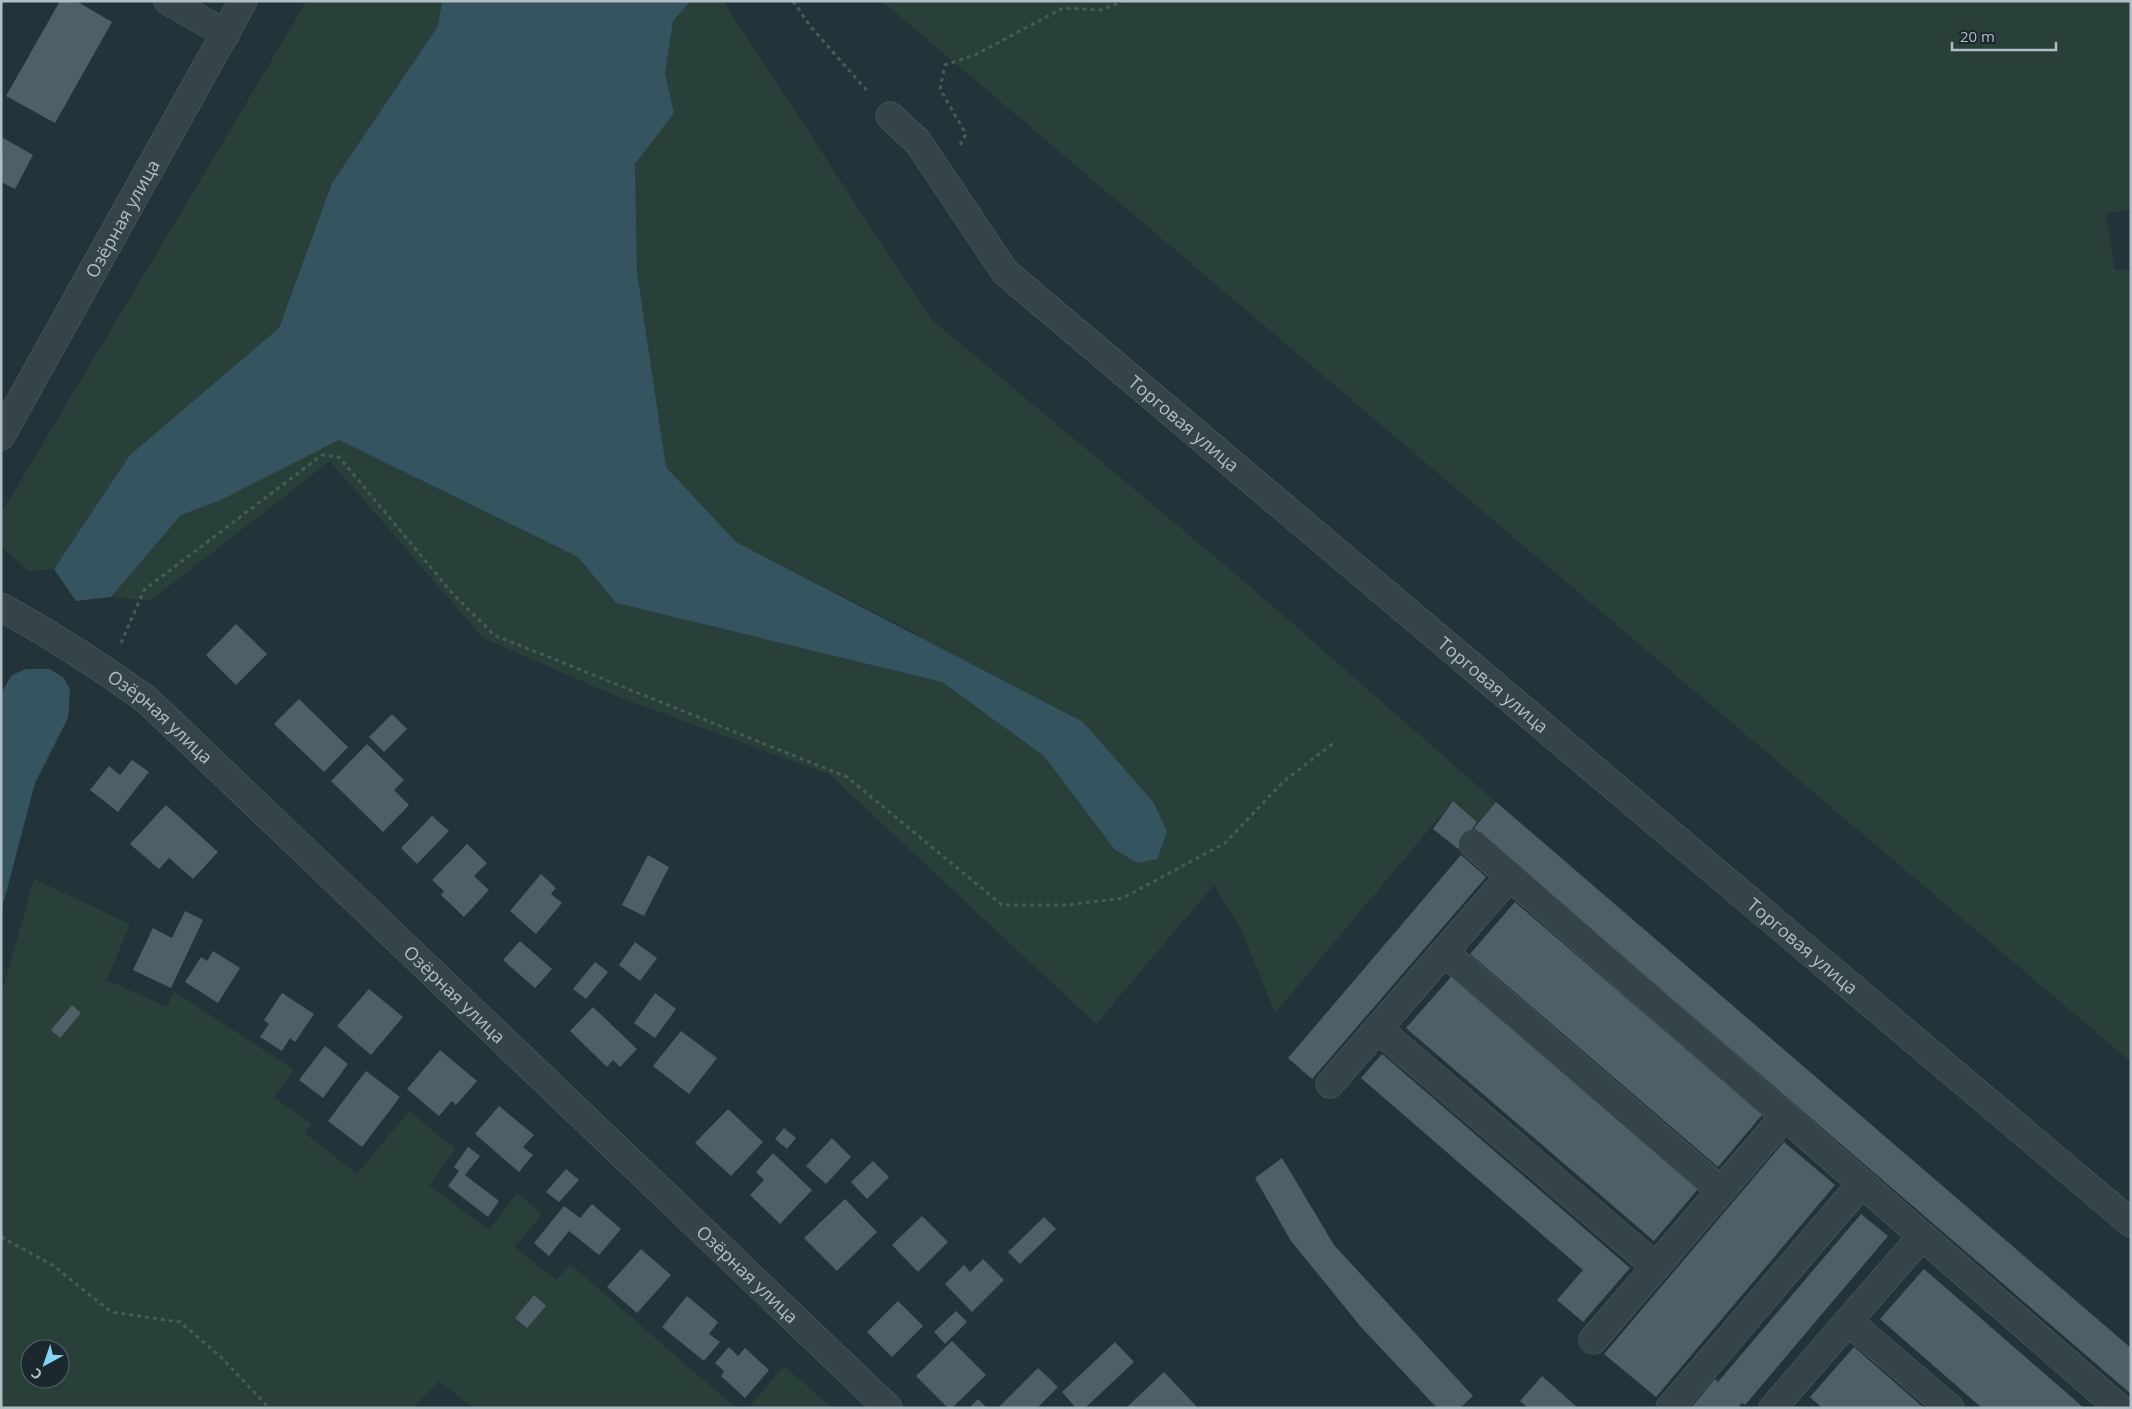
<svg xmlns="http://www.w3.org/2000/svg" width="2132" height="1409" viewBox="0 0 2132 1409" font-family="'Open Sans',sans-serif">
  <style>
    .green { fill: #284039; fill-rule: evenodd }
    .water { fill: #365460 }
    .building { fill: #4d6067 }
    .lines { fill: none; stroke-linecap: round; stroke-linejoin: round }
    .minor-casing { stroke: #536267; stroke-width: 29 }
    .path { stroke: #455b57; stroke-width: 3; stroke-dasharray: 4 4; stroke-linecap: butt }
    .minor { stroke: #354449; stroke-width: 28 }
    .labels { text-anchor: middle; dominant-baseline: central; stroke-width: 4.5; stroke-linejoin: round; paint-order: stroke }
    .street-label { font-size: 18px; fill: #b0bfc5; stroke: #1b282e }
  </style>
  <rect width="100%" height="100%" fill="#223339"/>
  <g class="green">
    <polygon points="307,1 442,1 438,26 332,183 279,328 130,455 54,569 28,571 1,545 1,514"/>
    <polygon points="691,1 723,1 931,319 1244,581 1496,802 1477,822 1453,801 1275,1013 1241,929 1214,885 1096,1024 830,775 616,696 483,638 330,461 150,601 111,597 181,515 219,501 339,440 578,557 616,603 942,682 1044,756 1115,850 1157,859 915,633 736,542 666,467 637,272 635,164 674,113 665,74 673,21"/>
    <polygon points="882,1 2131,1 2131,210 2106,213 2115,270 2131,270 2131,1062"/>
    <path d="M34 879 130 924 107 980 167 1007 174 991 294 1070 274 1097 311 1124 305 1133 357 1174 409 1111 456 1149 429 1185 489 1230 517 1193 542 1214 515 1247 556 1280 570 1264 736 1408H473L439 1381 413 1408H1V988L4 986ZM30 1349H60V1379H30Z"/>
    <polygon points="784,1366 830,1406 829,1408 748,1408"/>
  </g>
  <g class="water">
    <polygon points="442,1 691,1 673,21 665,74 674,113 635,164 637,272 666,467 736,542 1083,722 1154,803 1167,832 1157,859 1138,863 1115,850 1044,756 942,682 616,603 578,557 339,440 219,501 181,515 111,597 76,601 54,569 130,455 279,328 332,183 438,26"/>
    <polygon points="26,669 50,669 64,678 70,690 68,718 35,783 1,912 1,693 12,675"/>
  </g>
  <g class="building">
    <polygon points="60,1 76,1 112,22 55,123 6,96"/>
    <polygon points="3,138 33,155 15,189 1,182"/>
    <polygon points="236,624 267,654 236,685 206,655"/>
    <polygon points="299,699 348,747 324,772 274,724"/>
    <polygon points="392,714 407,729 384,752 369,737"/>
    <polygon points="367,744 404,780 394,790 409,805 383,832 331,781"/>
    <polygon points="132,760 149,772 118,812 90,790 109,766 120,775"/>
    <polygon points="1453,801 1477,822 1458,849 1433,829"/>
    <polygon points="1496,802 2131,1348 2131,1394 1474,828"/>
    <polygon points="166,805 218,852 193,879 169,858 159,869 130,844"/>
    <polygon points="432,816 449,831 417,864 401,848"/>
    <polygon points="467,844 487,863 474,876 489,890 464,917 441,895 444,891 432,880"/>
    <polygon points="648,855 669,867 644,916 622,905"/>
    <polygon points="1461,855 1486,877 1312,1079 1288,1058"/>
    <polygon points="541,874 556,888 551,894 562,903 536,934 510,911"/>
    <polygon points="1515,902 1762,1115 1718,1167 1470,954"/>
    <polygon points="185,911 203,920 171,988 133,970 153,928 172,938"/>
    <polygon points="520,941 552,969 535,988 503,960"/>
    <polygon points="635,942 657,958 640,981 619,965"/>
    <polygon points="213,951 240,968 218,1003 185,982 201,957 207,961"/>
    <polygon points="595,962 608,972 586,999 573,989"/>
    <polygon points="1451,977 1698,1189 1654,1241 1406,1028"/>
    <polygon points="369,989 403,1017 371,1055 337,1026"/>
    <polygon points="282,993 314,1014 295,1042 290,1038 282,1051 260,1037 269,1024 264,1020"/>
    <polygon points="655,993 676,1009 655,1038 634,1023"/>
    <polygon points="72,1005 81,1013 60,1038 51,1030"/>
    <polygon points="593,1007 637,1049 620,1067 613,1060 607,1067 570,1031"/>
    <polygon points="681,1031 717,1058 689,1094 653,1066"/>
    <polygon points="325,1046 348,1064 323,1098 299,1080"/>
    <polygon points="440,1050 477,1081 456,1105 452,1101 439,1116 407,1089"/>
    <polygon points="1382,1054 1630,1268 1583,1322 1557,1300 1583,1270 1361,1078"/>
    <polygon points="366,1071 400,1097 362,1147 328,1121"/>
    <polygon points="499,1106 534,1135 523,1147 533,1155 519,1172 475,1134"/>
    <polygon points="728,1109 763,1142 731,1176 695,1143"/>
    <polygon points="784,1128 796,1138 787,1149 775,1139"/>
    <polygon points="832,1138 851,1157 826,1184 806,1166"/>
    <polygon points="1784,1142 1835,1185 1656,1397 1604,1354"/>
    <polygon points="468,1147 480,1156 465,1175 499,1201 488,1217 448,1186 459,1171 454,1167"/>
    <polygon points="773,1153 812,1190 780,1224 750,1195 764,1180 756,1172"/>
    <polygon points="1282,1158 1334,1245 1473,1396 1460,1408 1437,1408 1361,1327 1291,1241 1255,1178"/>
    <polygon points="873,1161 889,1177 867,1199 851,1182"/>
    <polygon points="566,1169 579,1180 559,1202 546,1192"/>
    <polygon points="845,1199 877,1232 837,1271 804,1238"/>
    <polygon points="592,1204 621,1229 599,1255 569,1231 549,1256 534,1243 564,1206 580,1218"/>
    <polygon points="1861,1214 1888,1236 1745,1405 1742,1403 1737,1408 1691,1408 1715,1379 1718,1382"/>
    <polygon points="922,1216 948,1242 918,1272 892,1245"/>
    <polygon points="1044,1217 1056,1229 1020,1264 1008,1252"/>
    <polygon points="641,1249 671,1275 637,1313 607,1287"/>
    <polygon points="983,1259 1004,1280 972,1312 945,1284 964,1265 970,1272"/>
    <polygon points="1924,1269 2084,1408 1982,1408 1880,1319"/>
    <polygon points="534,1295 546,1306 527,1328 515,1318"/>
    <polygon points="687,1296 718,1322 709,1334 720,1342 704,1361 662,1327"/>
    <polygon points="898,1301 923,1326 892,1357 867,1332"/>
    <polygon points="956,1311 967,1322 945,1344 934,1332"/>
    <polygon points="952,1341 986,1375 952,1408 948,1408 916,1376"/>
    <polygon points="1115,1342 1134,1362 1085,1408 1076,1408 1062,1392"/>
    <polygon points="729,1347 738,1356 745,1348 769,1370 745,1398 721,1376 724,1371 715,1363"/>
    <polygon points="1854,1347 1924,1408 1822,1408 1810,1397"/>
    <polygon points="1038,1368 1058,1387 1037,1408 998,1408"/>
    <polygon points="1164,1372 1198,1408 1126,1408"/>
    <polygon points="1542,1376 1578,1408 1528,1408 1520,1401"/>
    <polygon points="978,1399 987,1408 969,1408"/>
  </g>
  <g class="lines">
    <defs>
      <g id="minor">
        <polyline points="168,1 226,34"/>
        <path id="s1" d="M890 116 918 142 1005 272 2131 1223"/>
        <path id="s2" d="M1 436 243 1"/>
        <path id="s3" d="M1 607C52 635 100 666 147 700L888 1408"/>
        <polyline points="1473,844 2119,1408"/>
        <polyline points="1444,952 1721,1191"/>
        <polyline points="1378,1029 1656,1267"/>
        <polyline points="1330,1084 1510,876"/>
        <polyline points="1848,1321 1950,1408"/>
        <polyline points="1593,1340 1785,1116"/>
        <polyline points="1670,1408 1862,1183"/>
        <polyline points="1773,1408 1922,1236"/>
      </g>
    </defs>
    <use href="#minor" class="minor-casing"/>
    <g class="path">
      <polyline points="793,1 810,26 869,93"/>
      <polyline points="960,145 966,134 940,89 945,65 975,55 1063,8 1101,10 1124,1"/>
      <polyline points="121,643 144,590 322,455 339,457 453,594 494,635 847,777 1002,905 1066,905 1123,898 1225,843 1283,782 1336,741"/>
      <polyline points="1,1237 54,1266 111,1312 180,1322 220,1356 269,1408"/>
    </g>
    <use href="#minor" class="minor"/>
  </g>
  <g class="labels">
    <g class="street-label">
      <text stroke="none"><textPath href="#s2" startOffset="249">Озёрная улица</textPath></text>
      <text stroke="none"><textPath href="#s1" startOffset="429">Торговая улица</textPath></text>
      <text stroke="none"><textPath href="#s1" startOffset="834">Торговая улица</textPath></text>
      <text stroke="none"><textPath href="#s3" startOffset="194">Озёрная улица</textPath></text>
      <text stroke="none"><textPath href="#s1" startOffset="1239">Торговая улица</textPath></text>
      <text stroke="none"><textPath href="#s3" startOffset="599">Озёрная улица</textPath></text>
      <text stroke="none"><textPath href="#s3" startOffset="1004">Озёрная улица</textPath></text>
    </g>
  </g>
  <rect width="2132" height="1409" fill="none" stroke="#b0bfc5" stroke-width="5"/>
  <g transform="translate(45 1364) rotate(220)"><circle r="24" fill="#1b282e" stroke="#57646a"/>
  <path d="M0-4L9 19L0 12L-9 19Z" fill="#86d3f5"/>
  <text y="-8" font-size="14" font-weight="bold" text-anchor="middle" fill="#b0bfc5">С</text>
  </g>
  <path d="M1952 42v8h104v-8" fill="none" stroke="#b0bfc5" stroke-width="2.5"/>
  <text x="1960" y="42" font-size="15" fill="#b0bfc5" stroke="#1b282e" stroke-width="4" paint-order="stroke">20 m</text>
</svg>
